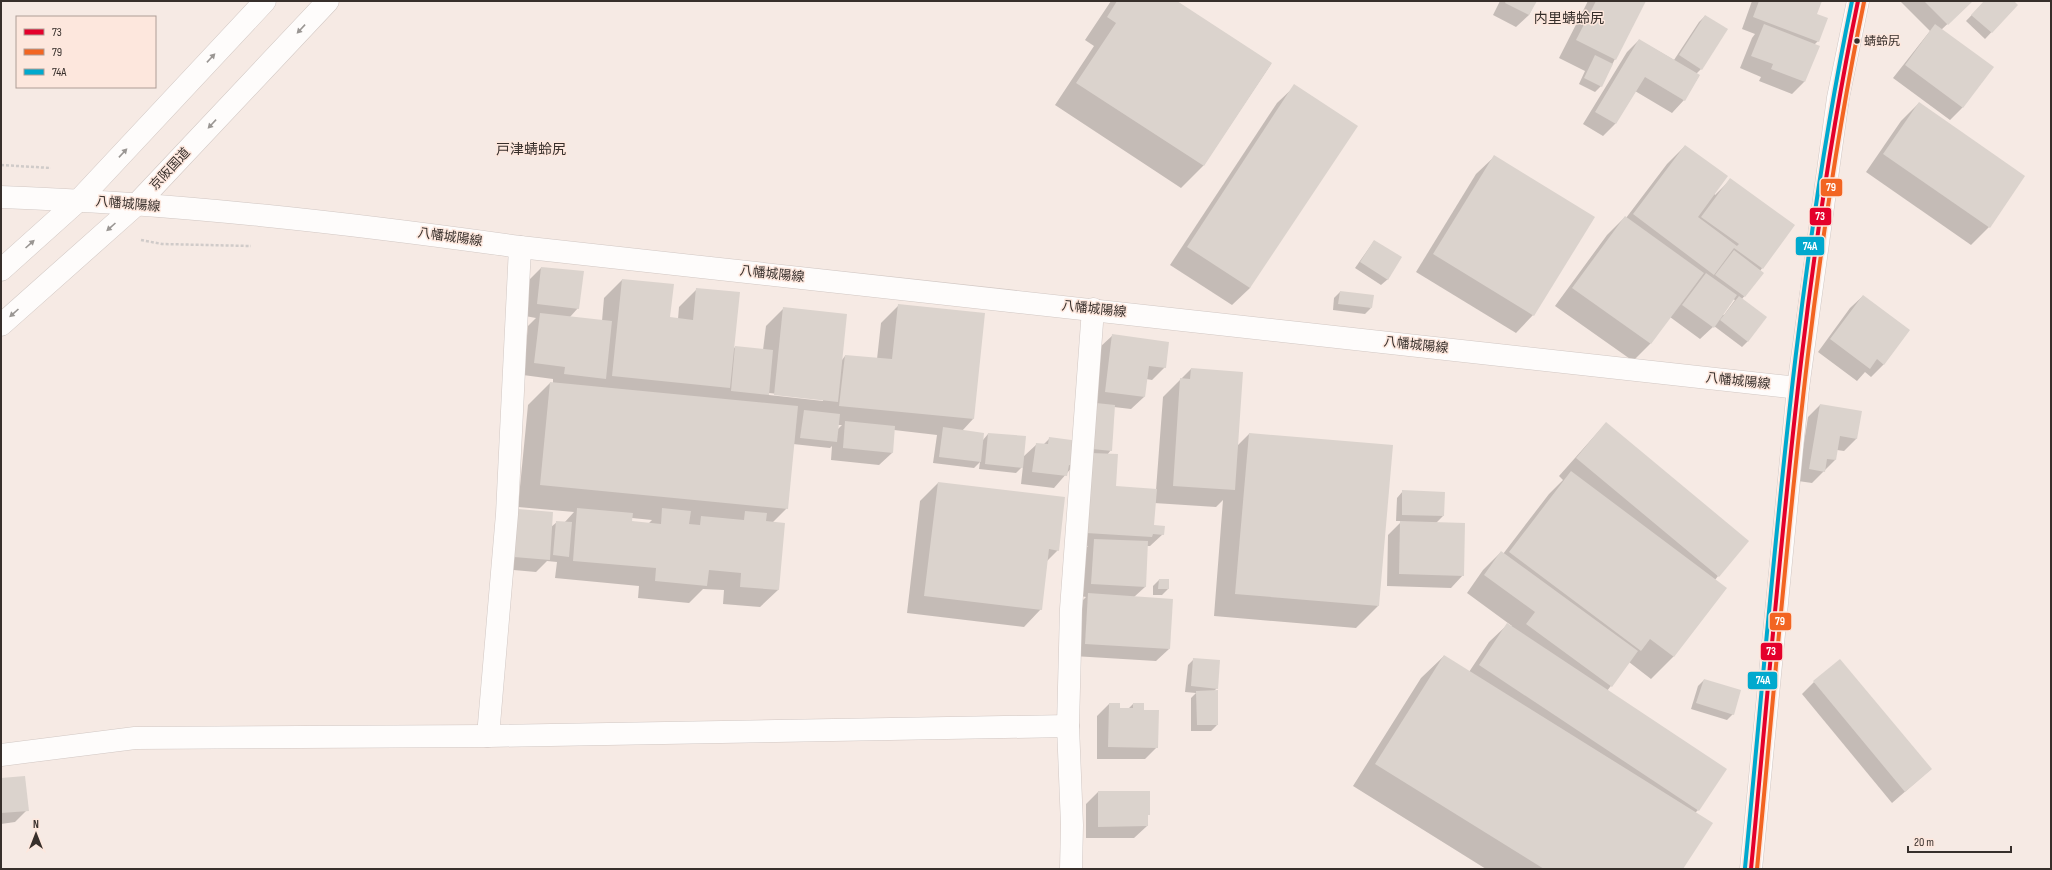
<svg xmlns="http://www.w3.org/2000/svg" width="2052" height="870" viewBox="0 0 2052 870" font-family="'Sofia Sans Condensed','Noto Sans JP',sans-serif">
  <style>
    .shadow { fill: #0003; fill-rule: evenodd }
    .building { fill: #dbd3cd }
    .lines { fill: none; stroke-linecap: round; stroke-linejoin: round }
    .minor-casing { stroke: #d1c7c3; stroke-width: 23 }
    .secondary-casing { stroke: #d1c7c3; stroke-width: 23 }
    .trunk-casing { stroke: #d1c7c3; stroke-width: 23 }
    .path { stroke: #d0cbc9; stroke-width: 2.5; stroke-dasharray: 3 2; stroke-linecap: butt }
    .minor { stroke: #fefcfb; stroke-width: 22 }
    .secondary { stroke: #fefcfb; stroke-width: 22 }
    .trunk { stroke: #fefcfb; stroke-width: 22 }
    .bus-1-casing { stroke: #fde7dd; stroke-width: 7 }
    .bus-2-casing { stroke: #fde7dd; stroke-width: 7 }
    .bus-3-casing { stroke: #fde7dd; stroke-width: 7 }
    .bus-1 { stroke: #e4002b; stroke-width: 4 }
    .bus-2 { stroke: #f26522; stroke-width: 4 }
    .bus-3 { stroke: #00a9ce; stroke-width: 4 }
    .oneway { fill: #9a9693 }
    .bus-dot { fill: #372f2b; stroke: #fde7dd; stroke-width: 1.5 }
    .labels { text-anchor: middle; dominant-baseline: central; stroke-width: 3; stroke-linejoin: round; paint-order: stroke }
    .bus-label { font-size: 12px; fill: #372f2b; stroke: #fde7dd; text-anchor: start }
    .street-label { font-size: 13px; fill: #372f2b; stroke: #fde7dd }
    .neighbourhood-label { font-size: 14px; fill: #372f2b; stroke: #fde7dd }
    .line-badge { stroke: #fde7dd; stroke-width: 1.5 }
    .badge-label { font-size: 11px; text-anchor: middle; font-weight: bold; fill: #fff }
  </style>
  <rect width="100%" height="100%" fill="#f6eae4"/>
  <g class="shadow">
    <polygon points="1111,1 1175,1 1271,64 1203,166 1181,188 1055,105 1094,46 1085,40"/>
    <polygon points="1500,1 1536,1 1529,15 1516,27 1493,15"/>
    <polygon points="1588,1 1645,1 1601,86 1595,92 1579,84 1585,71 1559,58"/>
    <polygon points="1752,1 1820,1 1816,15 1818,41 1814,45 1804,82 1792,94 1759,81 1761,77 1740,68 1752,38 1755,34 1742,29"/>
    <polygon points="1900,1 1972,1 1941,30 1992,67 1962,108 1950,120 1893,78 1930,31"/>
    <polygon points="1985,1 2013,1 2017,5 1985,39 1966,21"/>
    <polygon points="1705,16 1701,69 1696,74 1699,76 1684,100 1672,113 1635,91 1615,124 1603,136 1583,124 1627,52 1639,40 1674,60 1699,22"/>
    <polygon points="1295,86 1250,288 1232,305 1170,265 1277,103"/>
    <polygon points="1919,103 1989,227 1971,245 1866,172 1901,121"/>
    <path d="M1685 146 1715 195 1730 180 1793 226 1760 271 1763 273 1742 299 1748 341 1742 347 1714 326 1700 339 1670 317 1650 344 1633 361 1555 306 1607 235 1625 217 1626 218 1667 164ZM1733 299 1735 300 1724 315 1722 314Z"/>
    <polygon points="1494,157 1533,315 1516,333 1416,272 1476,174"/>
    <polygon points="1374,241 1388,279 1381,285 1355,268"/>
    <path d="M541 268 578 308 570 317 602 321 604 298 622 280 669 318 678 319 679 307 697 289 733 350 735 347 763 350 766 326 784 308 842 360 845 356 877 359 881 323 899 305 984 314 973 419 962 431 983 440 988 434 1023 457 1037 444 1043 445 1050 438 1074 465 1054 488 1021 484 1023 466 1016 473 979 469 980 462 974 468 933 463 937 435 894 430 892 453 879 465 831 460 832 446 830 448 793 444 787 508 772 523 778 590 760 607 723 604 724 590 703 589 689 603 638 598 639 586 555 578 557 562 547 561 536 572 502 569 552 513 551 527 557 522 564 523 574 512 518 507 528 405 550 383H553V379L523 375 528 326 536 318 525 316 529 280ZM769 393 823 399V401L769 395ZM838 425H842L838 429ZM632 518 652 520 648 524 631 522Z"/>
    <polygon points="1340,292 1371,308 1365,314 1333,310 1334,298"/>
    <polygon points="1863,296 1884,364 1871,377 1865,372 1857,381 1818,352 1850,308"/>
    <polygon points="1113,335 1165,367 1152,380 1146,379 1144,397 1131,409 1114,407 1111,450 1107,455 1114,487 1156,490 1163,397 1191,369 1237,446 1249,434 1378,606 1356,628 1214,616 1223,500 1216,507 1154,503 1153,526 1163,534 1150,546 1147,546 1145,587 1134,597 1169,649 1156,661 1073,656 1076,607 1086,597 1080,596 1082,552 1088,546 1074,545 1100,347"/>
    <polygon points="1820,405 1857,438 1844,451 1837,450 1835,460 1812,483 1798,481 1808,417"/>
    <polygon points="1606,423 1718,576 1715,580 1674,656 1651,679 1629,662 1607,691 1698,810 1695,813 1682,869 1486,869 1353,786 1421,678 1444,656 1469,672 1489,642 1507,625 1511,627 1512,626 1467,593 1483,570 1501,552 1503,554 1549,494 1563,480 1559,476"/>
    <polygon points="938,483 1058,550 1047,561 1041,609 1024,627 907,613 920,501"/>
    <polygon points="1403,491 1443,516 1436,523 1463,575 1451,588 1387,586 1388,535 1402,521 1396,521 1397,498"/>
    <polygon points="1159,580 1168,580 1168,589 1162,595 1153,595 1153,586"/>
    <polygon points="1194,659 1217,688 1214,691 1217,725 1211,731 1191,731 1191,698 1196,693 1185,692 1188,665"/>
    <polygon points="1704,680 1733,714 1727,720 1691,709 1698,686"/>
    <polygon points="1814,682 1931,769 1892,803 1802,694"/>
    <polygon points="1109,704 1119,709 1128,709 1133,704 1143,711 1157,747 1145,759 1097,759 1097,716"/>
    <polygon points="1,779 27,810 15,822 1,824"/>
    <polygon points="1098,792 1149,814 1147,816 1147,826 1134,838 1086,838 1086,804"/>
  </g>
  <g class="building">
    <polygon points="1117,1 1177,1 1272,63 1204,166 1076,83 1116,23 1107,17"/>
    <polygon points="1506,1 1537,1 1529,15 1505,3"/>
    <polygon points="1596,1 1646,1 1616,60 1576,40"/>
    <polygon points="1759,1 1822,1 1817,14 1828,18 1819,42 1753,17"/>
    <polygon points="1924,1 1973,1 1948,25"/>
    <polygon points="1984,1 2014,1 2018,5 1992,33 1971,15"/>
    <polygon points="1705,15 1728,29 1702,70 1679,55"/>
    <polygon points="1764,24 1820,46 1805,82 1771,69 1773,64 1751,56"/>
    <polygon points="1935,24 1994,67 1963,108 1905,65"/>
    <polygon points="1639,39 1700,75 1685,101 1645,77 1616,124 1595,112"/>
    <polygon points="1595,55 1613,64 1602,87 1584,78"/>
    <polygon points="1294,84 1358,126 1250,288 1187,247"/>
    <polygon points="1919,102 2025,176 1990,228 1883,154"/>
    <polygon points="1685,145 1728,176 1698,217 1737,246 1739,244 1701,217 1730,178 1795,225 1763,269 1734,248 1714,275 1633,214"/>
    <polygon points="1494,155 1595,217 1534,316 1433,254"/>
    <polygon points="1625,216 1704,273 1651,344 1572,288"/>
    <polygon points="1374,240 1402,257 1388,280 1360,262"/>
    <polygon points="1734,250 1764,273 1745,297 1715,275"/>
    <polygon points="541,267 584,271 579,309 537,304"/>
    <polygon points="1706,273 1737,295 1714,328 1682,305"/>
    <polygon points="622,279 674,284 670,317 693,320 696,288 740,292 730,388 612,376"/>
    <polygon points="1340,291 1374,295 1372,308 1338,304"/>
    <polygon points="1863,295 1910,330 1884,365 1877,359 1870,369 1830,339"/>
    <polygon points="1739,296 1767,317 1748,342 1720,320"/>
    <polygon points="898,304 985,313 974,419 839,406 845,355 892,359"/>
    <polygon points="783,307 847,314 838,402 774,395"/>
    <polygon points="540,313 612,321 606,379 564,374 565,367 534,363"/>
    <polygon points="1112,334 1169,342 1166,368 1149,366 1145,397 1105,392"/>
    <polygon points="735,346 773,350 769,395 731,391"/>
    <polygon points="1191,368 1243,372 1235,490 1173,486 1180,378 1190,379"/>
    <polygon points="550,382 798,406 788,509 540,485"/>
    <polygon points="1096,403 1115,405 1112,451 1092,449"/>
    <polygon points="1820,404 1862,411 1857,439 1840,436 1836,460 1827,459 1825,472 1809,469"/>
    <polygon points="804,410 840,414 837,442 800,438"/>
    <polygon points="845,421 895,426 893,453 843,448"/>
    <polygon points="1606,422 1749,541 1719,577 1576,458"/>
    <polygon points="943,427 984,433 981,462 939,457"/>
    <polygon points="988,433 1026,436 1023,468 985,464"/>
    <polygon points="1249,433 1393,445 1379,606 1235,594"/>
    <polygon points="1049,437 1079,441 1075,466 1069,465 1067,476 1032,472 1036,443 1048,444"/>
    <polygon points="1091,453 1118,454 1116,486 1157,489 1154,525 1165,526 1164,535 1153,534 1152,537 1086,533"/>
    <polygon points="1571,471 1727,588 1674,657 1650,639 1641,651 1509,552"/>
    <polygon points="938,482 1065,497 1059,551 1049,549 1042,610 924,596"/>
    <polygon points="1402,490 1445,492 1444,516 1402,515"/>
    <polygon points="577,508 633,513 632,521 661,524 662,508 691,511 689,524 700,525 701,516 744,520 745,511 767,513 766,521 785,523 779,590 740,587 741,573 709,570 707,586 655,581 656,568 573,561"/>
    <polygon points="518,509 553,512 550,560 514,557"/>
    <polygon points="556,521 572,522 569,557 553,555"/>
    <polygon points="1400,521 1465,523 1464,576 1399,574"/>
    <polygon points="1094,539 1148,541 1146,587 1091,584"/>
    <polygon points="1501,551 1638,651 1612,687 1526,624 1535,612 1484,575"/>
    <polygon points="1159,579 1169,579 1169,589 1158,589"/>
    <polygon points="1088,593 1173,599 1170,649 1085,644"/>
    <polygon points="1507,623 1727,769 1699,811 1479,665"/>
    <polygon points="1444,655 1713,823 1683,869 1544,869 1375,764"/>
    <polygon points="1193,658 1220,660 1218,689 1191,686"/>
    <polygon points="1840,659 1932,769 1905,792 1813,681"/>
    <polygon points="1704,679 1741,690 1734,715 1696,703"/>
    <polygon points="1218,690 1218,725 1197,725 1196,691"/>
    <polygon points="1109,703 1120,703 1120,708 1133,708 1133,703 1144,703 1144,710 1159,710 1158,748 1108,747"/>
    <polygon points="25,776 29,811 1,813 1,778"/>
    <polygon points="1098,791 1150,791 1150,815 1148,815 1148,826 1098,827"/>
  </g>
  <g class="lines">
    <defs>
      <g id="minor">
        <polyline points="488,736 507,514 520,247"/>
        <polyline points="1,755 135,738 488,736 1068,726"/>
        <polyline points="1071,869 1072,825 1068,726 1071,609 1093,309"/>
        <polyline points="1751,869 1798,388"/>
      </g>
      <path id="secondary" d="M1 197C175 203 348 223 520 247L1798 388 1838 98 1858 1"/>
      <g id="trunk">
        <polyline points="1,270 79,200 265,1"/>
        <polyline points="1,325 136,205 328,1"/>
      </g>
    </defs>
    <use href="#minor" class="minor-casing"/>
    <use href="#secondary" class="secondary-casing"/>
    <use href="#trunk" class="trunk-casing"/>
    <g class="path">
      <polyline points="1,165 51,168"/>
      <polyline points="141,240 162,244 251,246"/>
    </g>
    <use href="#minor" class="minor"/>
    <use href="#secondary" class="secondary"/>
    <use href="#trunk" class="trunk"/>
    <defs>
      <path id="bus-1" d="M1751 869C1779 579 1799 286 1858 1"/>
      <path id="bus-2" d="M1757 869C1785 580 1805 287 1864 2"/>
      <path id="bus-3" d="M1745 868C1773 580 1793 285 1852 1"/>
    </defs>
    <use href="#bus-1" class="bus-1-casing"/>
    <use href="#bus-2" class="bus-2-casing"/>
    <use href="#bus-3" class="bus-3-casing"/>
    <use href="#bus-1" class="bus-1"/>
    <use href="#bus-2" class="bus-2"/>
    <use href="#bus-3" class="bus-3"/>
  </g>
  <defs><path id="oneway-solid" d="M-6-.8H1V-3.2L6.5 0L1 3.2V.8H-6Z"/></defs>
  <g class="oneway">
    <use href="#oneway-solid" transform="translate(301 29) rotate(133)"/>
    <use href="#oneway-solid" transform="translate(211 58) rotate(-47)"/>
    <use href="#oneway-solid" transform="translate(212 124) rotate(133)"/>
    <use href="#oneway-solid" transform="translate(123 153) rotate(-47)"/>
    <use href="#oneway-solid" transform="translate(111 227) rotate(138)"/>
    <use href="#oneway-solid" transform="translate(30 244) rotate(-42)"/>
    <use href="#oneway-solid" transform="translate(14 313) rotate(138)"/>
  </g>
  <circle class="bus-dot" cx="1857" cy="41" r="3.5"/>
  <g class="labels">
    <g class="bus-label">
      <text x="1864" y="41">蜻蛉尻</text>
    </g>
    <g class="street-label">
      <text transform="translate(170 169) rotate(-47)">京阪国道</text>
      <text transform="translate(128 204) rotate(5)">八幡城陽線</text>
      <text transform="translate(450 237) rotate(8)">八幡城陽線</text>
      <text transform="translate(772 274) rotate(6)">八幡城陽線</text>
      <text transform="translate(1094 309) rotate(6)">八幡城陽線</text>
      <text transform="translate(1416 345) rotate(6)">八幡城陽線</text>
      <text transform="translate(1738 381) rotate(6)">八幡城陽線</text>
    </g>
    <g class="neighbourhood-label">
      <text x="1569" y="18">内里蜻蛉尻</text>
      <text x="531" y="149">戸津蜻蛉尻</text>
    </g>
  </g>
  <g class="line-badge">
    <rect x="1820" y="178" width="23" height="19" rx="4" fill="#f26522"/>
    <rect x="1809" y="207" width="23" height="19" rx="4" fill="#e4002b"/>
    <rect x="1795" y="236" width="30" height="20" rx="4" fill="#00a9ce"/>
    <rect x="1769" y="612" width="23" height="19" rx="4" fill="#f26522"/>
    <rect x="1760" y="642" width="23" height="19" rx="4" fill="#e4002b"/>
    <rect x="1747" y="671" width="31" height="19" rx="4" fill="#00a9ce"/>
  </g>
  <g class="badge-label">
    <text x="1831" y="191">79</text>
    <text x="1820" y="220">73</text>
    <text x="1810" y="250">74A</text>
    <text x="1780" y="625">79</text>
    <text x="1771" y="655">73</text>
    <text x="1763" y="684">74A</text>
  </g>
  <rect width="2052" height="870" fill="none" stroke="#372f2b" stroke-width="4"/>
  <rect x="16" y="16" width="140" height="72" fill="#fde7dd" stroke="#ae9d96"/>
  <rect x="24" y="29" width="20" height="6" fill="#e4002b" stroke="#ae9d96"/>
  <text x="52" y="36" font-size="12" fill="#372f2b">73</text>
  <rect x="24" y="49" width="20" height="6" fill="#f26522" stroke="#ae9d96"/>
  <text x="52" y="56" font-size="12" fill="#372f2b">79</text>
  <rect x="24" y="69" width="20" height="6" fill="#00a9ce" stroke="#ae9d96"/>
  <text x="52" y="76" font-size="12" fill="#372f2b">74A</text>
  <g transform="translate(36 834)" stroke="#fde7dd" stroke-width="3" paint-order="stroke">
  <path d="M0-3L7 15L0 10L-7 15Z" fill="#372f2b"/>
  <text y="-6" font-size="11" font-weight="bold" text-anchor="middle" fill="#372f2b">N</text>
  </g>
  <path d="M1908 846v6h103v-6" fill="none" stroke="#372f2b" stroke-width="2"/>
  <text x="1914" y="846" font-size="12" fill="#372f2b" stroke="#fde7dd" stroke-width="3" paint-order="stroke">20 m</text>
</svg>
